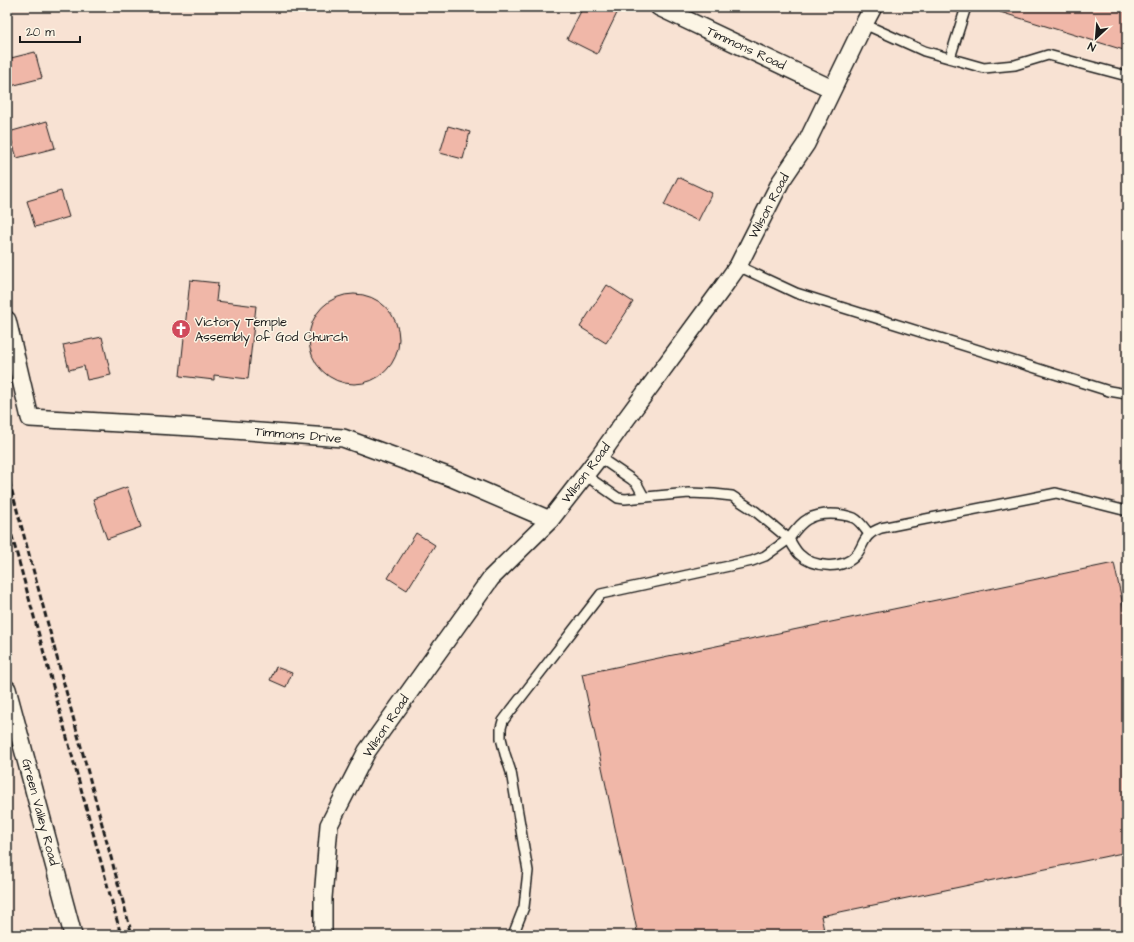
<svg xmlns="http://www.w3.org/2000/svg" width="1134" height="942" viewBox="0 0 1134 942" font-family="'Architects Daughter',sans-serif">
  <style>
    .building { fill: #f0b7a8; stroke: #1c1c1c }
    .lines { fill: none; stroke-linecap: round; stroke-linejoin: round }
    .service-casing { stroke: #1c1c1c; stroke-width: 12 }
    .minor-casing { stroke: #1c1c1c; stroke-width: 20 }
    .service { stroke: #fcf5e5; stroke-width: 9 }
    .minor { stroke: #fcf5e5; stroke-width: 17 }
    .rail { stroke: #1c1c1c; stroke-width: 3; stroke-dasharray: 6 3; stroke-linecap: butt }
    .labels { text-anchor: middle; dominant-baseline: central; stroke-width: 3; stroke-linejoin: round; paint-order: stroke }
    .street-label { font-size: 13px; fill: #1c1c1c; stroke: #fcf5e5 }
    .poi-label { font-size: 13px; fill: #1c1c1c; stroke: #fcf5e5; text-anchor: start }
  </style>
  <rect width="100%" height="100%" fill="#f8e2d3"/>
  <filter id="ink" filterUnits="userSpaceOnUse"><feTurbulence type="fractalNoise" baseFrequency=".025" numOctaves="2"/><feDisplacementMap in="SourceGraphic" scale="8" xChannelSelector="R" yChannelSelector="G"/><feConvolveMatrix kernelMatrix="1 2 1 2 8 2 1 2 1" color-interpolation-filters="sRGB"/></filter>
  <g filter="url(#ink)">
    <g class="building">
      <polygon points="583,7 620,7 597,54 567,39"/>
      <polygon points="1002,7 1127,7 1127,51 1000,12"/>
      <polygon points="35,52 42,78 7,87 7,59"/>
      <polygon points="47,121 55,148 17,158 9,132"/>
      <polygon points="448,126 470,132 463,159 440,153"/>
      <polygon points="678,177 712,193 698,221 664,205"/>
      <polygon points="61,191 69,217 35,227 27,201"/>
      <polygon points="190,280 218,283 216,301 256,306 248,379 214,375 214,380 180,376"/>
      <polygon points="607,285 633,302 606,343 580,327"/>
      <circle cx="354" cy="339" r="45"/>
      <polygon points="102,337 111,375 87,380 84,366 69,370 63,345"/>
      <polygon points="127,487 141,527 107,539 93,499"/>
      <polygon points="416,533 435,545 407,590 388,578"/>
      <polygon points="1114,563 1127,624 1127,852 821,916 825,935 638,935 582,674"/>
      <polygon points="276,667 292,673 286,687 270,680"/>
    </g>
    <g class="lines">
      <defs>
        <g id="service">
          <polyline points="864,24 924,51 984,68 1015,65 1048,55 1127,76"/>
          <polyline points="950,58 966,7"/>
          <polyline points="738,266 796,293 1109,391 1127,394"/>
          <polyline points="599,457 631,479 637,484 644,497"/>
          <path d="M585 475 618 498 625 499 689 493 714 494 732 496 755 511 789 539C794 532 800 523 808 519 820 512 841 513 854 518 860 521 865 529 869 534"/>
          <path d="M513 935 524 907 528 871 511 772 505 754 501 738V728L503 721 509 713 601 594 752 561 765 556 789 539C792 544 795 550 799 554 813 568 843 570 856 555 862 549 863 539 870 534 873 531 877 530 881 528L1056 493 1127 511"/>
        </g>
        <g id="minor">
          <polyline points="659,7 832,89"/>
          <polyline points="7,320 30,418 192,427 343,438 450,477 550,520"/>
          <polyline points="7,689 73,935"/>
          <polyline points="323,935 323,898 329,825 367,751 491,578 550,520 599,457 621,426 721,290 738,266 781,181 806,144 864,24 873,7"/>
        </g>
      </defs>
      <use href="#service" class="service-casing"/>
      <use href="#minor" class="minor-casing"/>
      <use href="#service" class="service"/>
      <use href="#minor" class="minor"/>
      <g class="rail">
        <polyline points="7,473 132,935"/>
        <polyline points="7,518 121,935"/>
      </g>
    </g>
  </g>
  <defs>
    <symbol id="church-disc" viewBox="-11 -11 22 22"><circle r="9.5" fill="#d1495b" stroke="#fcf5e5"/><path d="M-1.2-6h2.4v3.5h3.3v2.4h-3.3V6h-2.4V-.1h-3.3v-2.4h3.3Z" fill="#fff"/></symbol>
  </defs>
  <g fill-rule="evenodd">
    <use href="#church-disc" x="170" y="318" width="22" height="22"/>
  </g>
  <g class="labels">
    <g class="street-label">
      <text transform="translate(746 48) rotate(25)">Timmons Road</text>
      <text transform="translate(769 206) rotate(-62)">Wilson Road</text>
      <text transform="translate(298 435) rotate(5)">Timmons Drive</text>
      <text transform="translate(586 473) rotate(-53)">Wilson Road</text>
      <text transform="translate(386 726) rotate(-56)">Wilson Road</text>
      <text transform="translate(40 812) rotate(75)">Green Valley Road</text>
    </g>
    <g class="poi-label">
      <text x="195" y="322">Victory Temple<tspan x="195" dy="15">Assembly of God Church</tspan></text>
    </g>
  </g>
  <rect width="1134" height="942" fill="none" stroke="#fcf5e5" stroke-width="24"/>
  <rect x="12" y="12" width="1110" height="918" fill="none" stroke="#1c1c1c" stroke-width="1.5" filter="url(#ink)"/>
  <g transform="translate(1096 38) rotate(206)" stroke="#fcf5e5" stroke-width="3" paint-order="stroke">
  <path d="M0-3L7 15L0 10L-7 15Z" fill="#1c1c1c"/>
  <text y="-6" font-size="11" font-weight="bold" text-anchor="middle" fill="#1c1c1c">N</text>
  </g>
  <path d="M20 36v6h60v-6" fill="none" stroke="#1c1c1c" stroke-width="2"/>
  <text x="26" y="36" font-size="12" fill="#1c1c1c" stroke="#fcf5e5" stroke-width="3" paint-order="stroke">20 m</text>
</svg>
